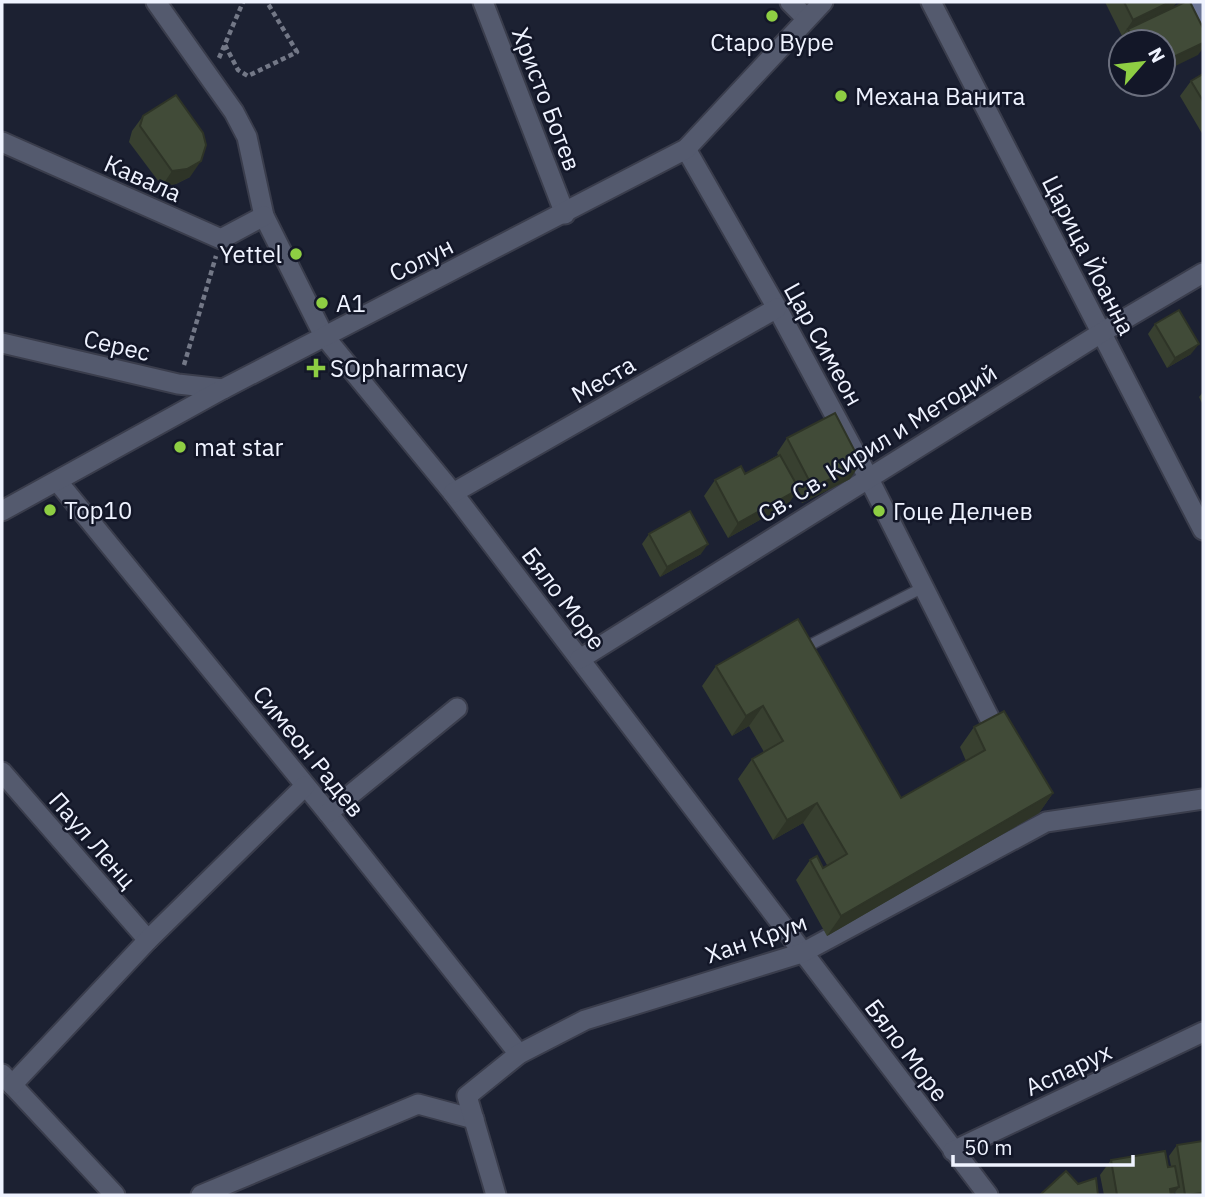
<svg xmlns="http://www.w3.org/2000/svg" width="1205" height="1197" viewBox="0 0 1205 1197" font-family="'IBM Plex Sans',sans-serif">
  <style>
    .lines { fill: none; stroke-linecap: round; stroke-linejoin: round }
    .lane-casing { stroke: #3a3d4c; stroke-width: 13 }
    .street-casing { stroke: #3a3d4c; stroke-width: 23 }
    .secondary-casing { stroke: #3a3d4c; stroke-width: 24 }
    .path { stroke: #737887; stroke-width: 4.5; stroke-dasharray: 5 3.5; stroke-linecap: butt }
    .lane { stroke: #545a6e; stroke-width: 10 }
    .street { stroke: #545a6e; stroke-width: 19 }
    .secondary { stroke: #6a7494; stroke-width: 21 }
    .wall { fill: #384030 }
    .shaded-wall { fill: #2e3427 }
    .building { fill: #414b38; stroke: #2e3427; stroke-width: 2 }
    .poi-dot { fill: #8ece43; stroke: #131728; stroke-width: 2.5 }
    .labels { text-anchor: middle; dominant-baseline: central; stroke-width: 5; stroke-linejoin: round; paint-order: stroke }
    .poi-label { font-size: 24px; fill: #eff3ff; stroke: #131728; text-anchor: start }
    .street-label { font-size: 24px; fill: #eff3ff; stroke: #131728 }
  </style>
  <rect width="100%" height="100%" fill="#1c2132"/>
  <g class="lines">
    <defs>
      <polyline id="lane" points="808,652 806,647 922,588"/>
      <g id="street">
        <polyline points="156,2 234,112 247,137 264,216 324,336 453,493 988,1195"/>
        <polyline points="483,2 565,214"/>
        <polyline points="790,2 806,18"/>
        <polyline points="931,2 1203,530"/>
        <polyline points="2,142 221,239 264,216"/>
        <polyline points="686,149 777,308 868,477 1001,741"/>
        <polyline points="2,343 178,384 223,389"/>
        <polyline points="58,482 328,813 519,1054"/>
        <polyline points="453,493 777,308"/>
        <polyline points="2,511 223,389 686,149 823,2"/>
        <polyline points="580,659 1101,333 1203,273"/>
        <polyline points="2,772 148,940"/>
        <polyline points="328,813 457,708"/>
        <polyline points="2,1074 115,1195"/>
        <polyline points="12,1085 148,940 305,786"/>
        <polyline points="953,1151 1203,1032"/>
        <polyline points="201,1195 418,1104 474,1119"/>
        <polyline points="496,1195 467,1096 519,1054 585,1020 802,953 1046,822 1203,799"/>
      </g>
      <polyline id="secondary" points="1196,2 1203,14"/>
    </defs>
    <use href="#lane" class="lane-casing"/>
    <use href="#street" class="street-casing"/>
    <use href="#secondary" class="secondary-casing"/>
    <g class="path">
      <polyline points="225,45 238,70 248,76 297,52 267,2"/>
      <polyline points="219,58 243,2"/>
      <polyline points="184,365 216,256"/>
    </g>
    <use href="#lane" class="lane"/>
    <use href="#street" class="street"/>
    <use href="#secondary" class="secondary"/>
  </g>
  <g class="wall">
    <polygon points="1105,2 1177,2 1172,8 1198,55 1163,42 1121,42 1121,52 1117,44 1124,35 1122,36"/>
    <polygon points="1203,74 1203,135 1180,96 1191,81"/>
    <polygon points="143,116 190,177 176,184 162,186 129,142 132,131"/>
    <polygon points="1155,324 1191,354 1167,368 1148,334"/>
    <polygon points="1203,392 1203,405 1199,397"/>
    <polygon points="787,438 850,479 802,503 796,492 788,504 728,538 704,496 715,480 745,474 778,455 777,453"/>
    <polygon points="649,534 701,554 660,577 642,544"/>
    <polygon points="716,666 901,798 966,761 960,747 974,727 1053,793 1039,813 827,936 796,880 810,860 823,868 827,865 803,823 773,840 738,779 752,759 764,752 749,726 732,736 702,686"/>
    <polygon points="1177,1145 1203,1195 1176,1195 1175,1192 1173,1195 1104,1195 1100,1175 1111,1160 1168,1167 1171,1166 1169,1156"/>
  </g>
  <g class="shaded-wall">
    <polygon points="1170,2 1177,2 1169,12 1128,29 1122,36 1133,20"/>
    <polygon points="1203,43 1203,48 1198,55 1163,72 1163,62"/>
    <polygon points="201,161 190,177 176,184 162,186 172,171"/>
    <polygon points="1199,344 1191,354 1167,368 1175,358"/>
    <polygon points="861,463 850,479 802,503 813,488"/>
    <polygon points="799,489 788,504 728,538 738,523"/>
    <polygon points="708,544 701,554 660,577 667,567"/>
    <polygon points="763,706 749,726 732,736 746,716"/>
    <polygon points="1053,793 1039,813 827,936 841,916"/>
    <polygon points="817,803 803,823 773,840 787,820"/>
    <polygon points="1179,1187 1173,1195 1165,1195 1170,1189"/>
  </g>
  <g class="building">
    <polygon points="1124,2 1170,2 1133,20"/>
    <polygon points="1185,2 1190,2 1203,28 1203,43 1163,62 1163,42 1134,42 1128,29"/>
    <polygon points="1203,74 1203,101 1191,81"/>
    <polygon points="176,95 203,133 206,145 201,161 187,169 172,171 140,126 143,116"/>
    <polygon points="1179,310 1199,344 1175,358 1155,324"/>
    <polygon points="835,413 861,463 813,488 787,438"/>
    <polygon points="780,455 799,489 738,523 715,480 741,466 745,474"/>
    <polygon points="690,511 708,544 667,567 649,534"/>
    <polygon points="798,619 901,798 985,750 974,727 1004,711 1053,793 841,916 810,860 817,856 823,868 847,854 817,803 787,820 752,759 783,741 763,706 746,716 716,666"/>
    <polygon points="1203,1141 1203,1193 1185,1195 1177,1145"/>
    <polygon points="1165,1151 1168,1167 1175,1166 1179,1187 1170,1189 1171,1195 1117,1195 1111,1160"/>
    <polygon points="1066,1171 1078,1184 1096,1178 1098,1195 1040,1195"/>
  </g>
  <g class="poi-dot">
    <circle cx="772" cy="16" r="7"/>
    <circle cx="841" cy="96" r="7"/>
    <circle cx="296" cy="254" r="7"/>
    <circle cx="322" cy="303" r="7"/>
    <path d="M312.5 357.5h7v7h7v7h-7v7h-7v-7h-7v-7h7z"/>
    <circle cx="180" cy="447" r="7"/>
    <circle cx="50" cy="510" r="7"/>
    <circle cx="879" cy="511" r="7"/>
  </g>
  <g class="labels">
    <g class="poi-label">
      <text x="772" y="42" text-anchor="middle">Ctapo Bype</text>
      <text x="855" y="96">Механа Ванита</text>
      <text x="282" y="254" text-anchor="end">Yettel</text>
      <text x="336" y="303">A1</text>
      <text x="330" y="368">SOpharmacy</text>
      <text x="194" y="447">mat star</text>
      <text x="64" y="510">Top10</text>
      <text x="893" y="511">Гоце Делчев</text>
    </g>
    <g class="street-label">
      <text transform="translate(547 99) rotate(69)">Христо Ботев</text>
      <text transform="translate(143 178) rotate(24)">Кавала</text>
      <text transform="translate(1089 255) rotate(63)">Царица Йоанна</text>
      <text transform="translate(421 259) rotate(-27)">Солун</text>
      <text transform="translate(824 344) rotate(61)">Цар Симеон</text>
      <text transform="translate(117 345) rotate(13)">Серес</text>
      <text transform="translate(603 379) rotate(-30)">Места</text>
      <text transform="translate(877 443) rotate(-32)">Св. Св. Кирил и Методий</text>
      <text transform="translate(564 598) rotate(53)">Бяло Море</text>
      <text transform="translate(309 751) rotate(51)">Симеон Радев</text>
      <text transform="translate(93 840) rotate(49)">Паул Ленц</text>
      <text transform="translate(756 938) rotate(-19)">Хан Крум</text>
      <text transform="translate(907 1050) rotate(53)">Бяло Море</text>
      <text transform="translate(1068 1069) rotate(-25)">Аспарух</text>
    </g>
  </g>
  <rect width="1205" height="1197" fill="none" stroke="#eff3ff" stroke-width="7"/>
  <g transform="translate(1142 63) rotate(62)"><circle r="33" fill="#131728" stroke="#6b6f7e" stroke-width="2"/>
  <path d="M0-5L12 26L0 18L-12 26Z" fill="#8ece43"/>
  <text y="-10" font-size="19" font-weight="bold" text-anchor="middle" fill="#eff3ff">N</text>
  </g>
  <path d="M953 1155v10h180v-10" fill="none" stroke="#eff3ff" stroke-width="3.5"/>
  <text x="964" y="1155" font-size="21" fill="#eff3ff" stroke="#131728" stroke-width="5" paint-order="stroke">50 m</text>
</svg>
